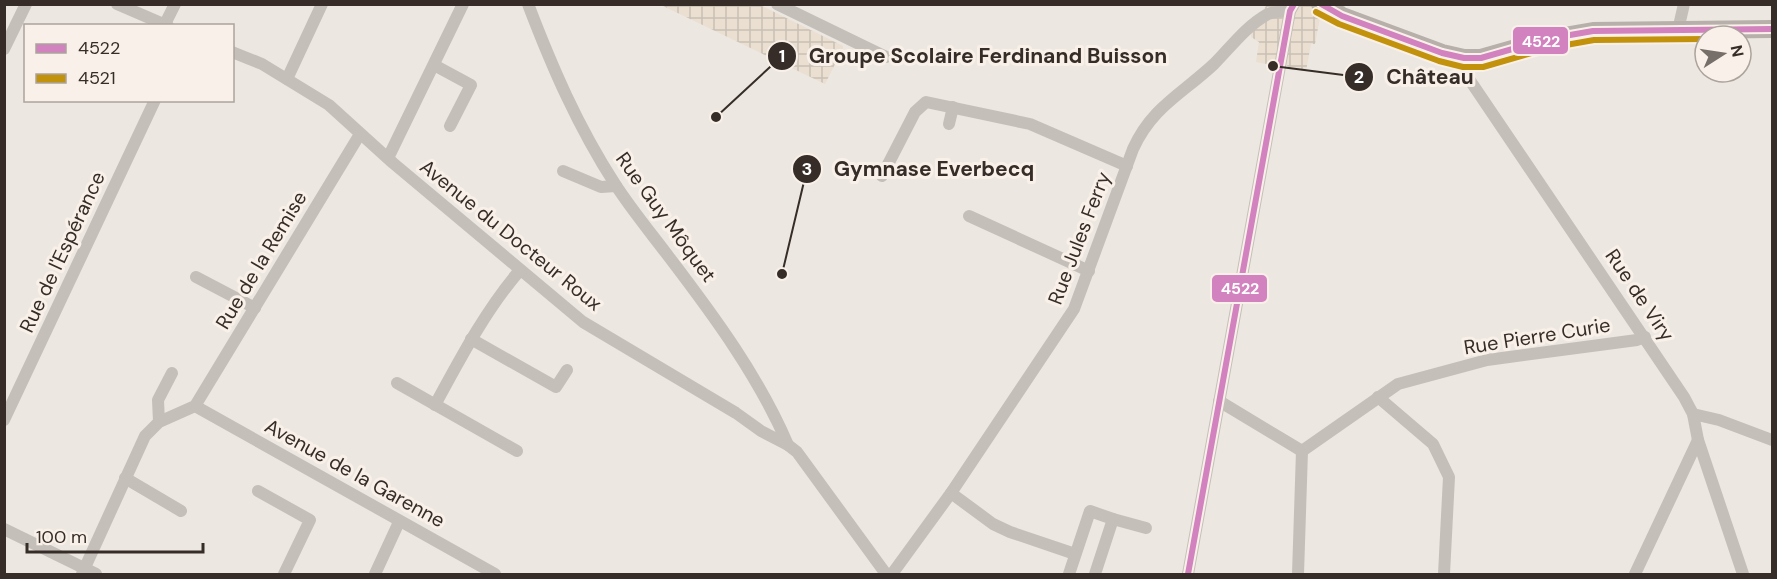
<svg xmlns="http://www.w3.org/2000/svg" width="1777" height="579" viewBox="0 0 1777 579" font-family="'DM Sans',sans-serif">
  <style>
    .plaza { fill: url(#plaza-grid) }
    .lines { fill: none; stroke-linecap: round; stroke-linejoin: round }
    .street { stroke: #c5bfba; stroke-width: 12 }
    .secondary { stroke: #b6afaa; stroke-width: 18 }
    .bus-1-casing { stroke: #f9f1e9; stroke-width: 10 }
    .bus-2-casing { stroke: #f9f1e9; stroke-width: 10 }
    .bus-1 { stroke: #d282be; stroke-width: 6 }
    .bus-2 { stroke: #c3920c; stroke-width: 6 }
    .labels { text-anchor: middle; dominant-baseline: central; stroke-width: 6; stroke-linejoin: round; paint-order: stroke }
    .street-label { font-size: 20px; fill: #362d28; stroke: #f9f1e9 }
    .leader { fill: none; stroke: #362d28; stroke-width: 2 }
    .callout-dot { fill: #362d28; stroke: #f9f1e9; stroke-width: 2 }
    .mark-label { font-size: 18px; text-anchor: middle; font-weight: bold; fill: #fff }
    .callout-label { font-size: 21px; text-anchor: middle; font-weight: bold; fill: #362d28; stroke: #f9f1e9; stroke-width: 6; stroke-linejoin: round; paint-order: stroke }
    .line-badge { stroke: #f9f1e9; stroke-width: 2 }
    .badge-label { font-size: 16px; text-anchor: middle; font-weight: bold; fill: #fff }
  </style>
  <defs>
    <pattern id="plaza-grid" width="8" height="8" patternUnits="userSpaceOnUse" patternTransform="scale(1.5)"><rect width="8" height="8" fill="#eadfd1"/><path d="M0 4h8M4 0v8" fill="none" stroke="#c9c0b3"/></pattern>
  </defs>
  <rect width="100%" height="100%" fill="#ece7e1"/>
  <g class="plaza">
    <polygon points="661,5 760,5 843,46 843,48 825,84"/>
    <polygon points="1267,5 1344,5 1346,10 1337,21 1320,17 1315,44 1311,44 1306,71 1289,68 1282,60 1271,65 1256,62 1259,42 1251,37 1252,21"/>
  </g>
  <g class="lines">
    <g class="street">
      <polyline points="117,4 168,26"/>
      <path d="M528 4C552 67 578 127 615 184 631 209 651 233 669 257 714 316 759 377 788 445"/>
      <polyline points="777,4 886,57"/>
      <polyline points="165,24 175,4"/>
      <polyline points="1678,30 1684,4"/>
      <polyline points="4,49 26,4"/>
      <polyline points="232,52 262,64 329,105 393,163 583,322 736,413 761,431 788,445 797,452 886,574"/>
      <polyline points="1464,58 1467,76 1684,397 1693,414 1698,440 1743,574"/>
      <polyline points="434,65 471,85 450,126"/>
      <polyline points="287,79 322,4"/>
      <polyline points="949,124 953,107"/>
      <polyline points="388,158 463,4"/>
      <polyline points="563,171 601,187 616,186"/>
      <polyline points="882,176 915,112 926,102 1030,124 1127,166"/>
      <polyline points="969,216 1089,271"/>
      <polyline points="196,277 255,308"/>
      <polyline points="471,339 556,387 567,370"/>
      <polyline points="397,383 517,451"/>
      <polyline points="1378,397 1433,444 1449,477 1444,574"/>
      <polyline points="1219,401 1302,451 1398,384 1487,360 1637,340 1645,337"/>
      <path d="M435 405C460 359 485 311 520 270"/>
      <polyline points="195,406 495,574"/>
      <polyline points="1693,414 1719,420 1772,440"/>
      <polyline points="4,420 155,100"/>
      <polyline points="159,422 158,400 172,373"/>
      <polyline points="125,478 181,511"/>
      <polyline points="258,491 310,520 284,574"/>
      <polyline points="951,493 993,524 1010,532 1075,554"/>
      <polyline points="1113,519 1146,528"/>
      <polyline points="4,529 96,574"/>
      <polyline points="82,574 145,436 159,422 195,406 360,134"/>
      <polyline points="375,574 399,522"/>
      <path d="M892 574 951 493 1074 309 1133 149C1152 107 1182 94 1214 64 1231 47 1246 26 1268 14 1275 11 1282 11 1290 11"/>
      <polyline points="1069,574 1090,511 1113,519 1095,574"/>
      <polyline points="1188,574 1290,11 1293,6"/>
      <polyline points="1298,574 1302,451"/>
      <polyline points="1635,574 1698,440"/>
    </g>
    <polyline class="secondary" points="1320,4 1342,16 1442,53 1464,58 1481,58 1547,39 1593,31 1772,29"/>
    <defs>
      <g id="bus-1">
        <polyline points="1321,4 1342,16 1442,53 1464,58 1481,58 1547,39 1593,31 1772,29"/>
        <polyline points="1188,574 1290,11 1294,4"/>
      </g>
      <polyline id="bus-2" points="1316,12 1339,24 1439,61 1463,67 1483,67 1549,48 1594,40 1705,39"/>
    </defs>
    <use href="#bus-1" class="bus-1-casing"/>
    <use href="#bus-2" class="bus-2-casing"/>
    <use href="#bus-1" class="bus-1"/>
    <use href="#bus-2" class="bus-2"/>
  </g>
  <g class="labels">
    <g class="street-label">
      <text transform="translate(666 217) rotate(54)">Rue Guy Môquet</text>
      <text transform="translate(511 235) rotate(39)">Avenue du Docteur Roux</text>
      <text transform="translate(1079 238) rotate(-69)">Rue Jules Ferry</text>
      <text transform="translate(62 252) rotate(-65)">Rue de l'Espérance</text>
      <text transform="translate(261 260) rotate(-59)">Rue de la Remise</text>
      <text transform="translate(1640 295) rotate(56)">Rue de Viry</text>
      <text transform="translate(1537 336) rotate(-9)">Rue Pierre Curie</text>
      <text transform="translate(355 473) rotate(29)">Avenue de la Garenne</text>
    </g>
  </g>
  <path class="leader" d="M716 117L782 56M1273 66L1359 77M782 274L807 169"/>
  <g class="callout-dot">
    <circle cx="716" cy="117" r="6"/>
    <circle cx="1273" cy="66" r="6"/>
    <circle cx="782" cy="274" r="6"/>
    <circle cx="782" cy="56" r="15"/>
    <circle cx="1359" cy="77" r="15"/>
    <circle cx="807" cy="169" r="15"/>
  </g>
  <g class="mark-label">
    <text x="782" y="62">1</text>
    <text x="1359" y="83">2</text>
    <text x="807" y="175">3</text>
  </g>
  <g class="callout-label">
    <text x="988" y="63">Groupe Scolaire Ferdinand Buisson</text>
    <text x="1430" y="84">Château</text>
    <text x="934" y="176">Gymnase Everbecq</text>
  </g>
  <g class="line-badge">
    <rect x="1512" y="26" width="57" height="29" rx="6" fill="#d282be"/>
    <rect x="1211" y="274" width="57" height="29" rx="6" fill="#d282be"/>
  </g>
  <g class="badge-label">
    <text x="1541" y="47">4522</text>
    <text x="1240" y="294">4522</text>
  </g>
  <rect width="1777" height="579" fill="none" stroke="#362d28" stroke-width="12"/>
  <rect x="24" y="24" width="210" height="78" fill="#f9f1e9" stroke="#aba39c" stroke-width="1.5"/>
  <rect x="36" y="44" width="30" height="9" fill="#d282be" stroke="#aba39c" stroke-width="1.5"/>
  <text x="78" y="54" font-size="18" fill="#362d28">4522</text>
  <rect x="36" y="74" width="30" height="9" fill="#c3920c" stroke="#aba39c" stroke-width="1.5"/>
  <text x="78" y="84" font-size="18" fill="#362d28">4521</text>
  <g transform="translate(1723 54) rotate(78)"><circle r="28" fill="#f9f1e9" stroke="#aba39c" stroke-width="1.5"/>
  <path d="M0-4.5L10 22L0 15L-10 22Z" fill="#766e69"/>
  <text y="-9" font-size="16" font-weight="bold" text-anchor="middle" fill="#362d28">N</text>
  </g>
  <path d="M27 543v9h176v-9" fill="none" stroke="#362d28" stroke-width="3"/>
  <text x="36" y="543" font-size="18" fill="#362d28" stroke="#f9f1e9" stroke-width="4.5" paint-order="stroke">100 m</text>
</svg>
